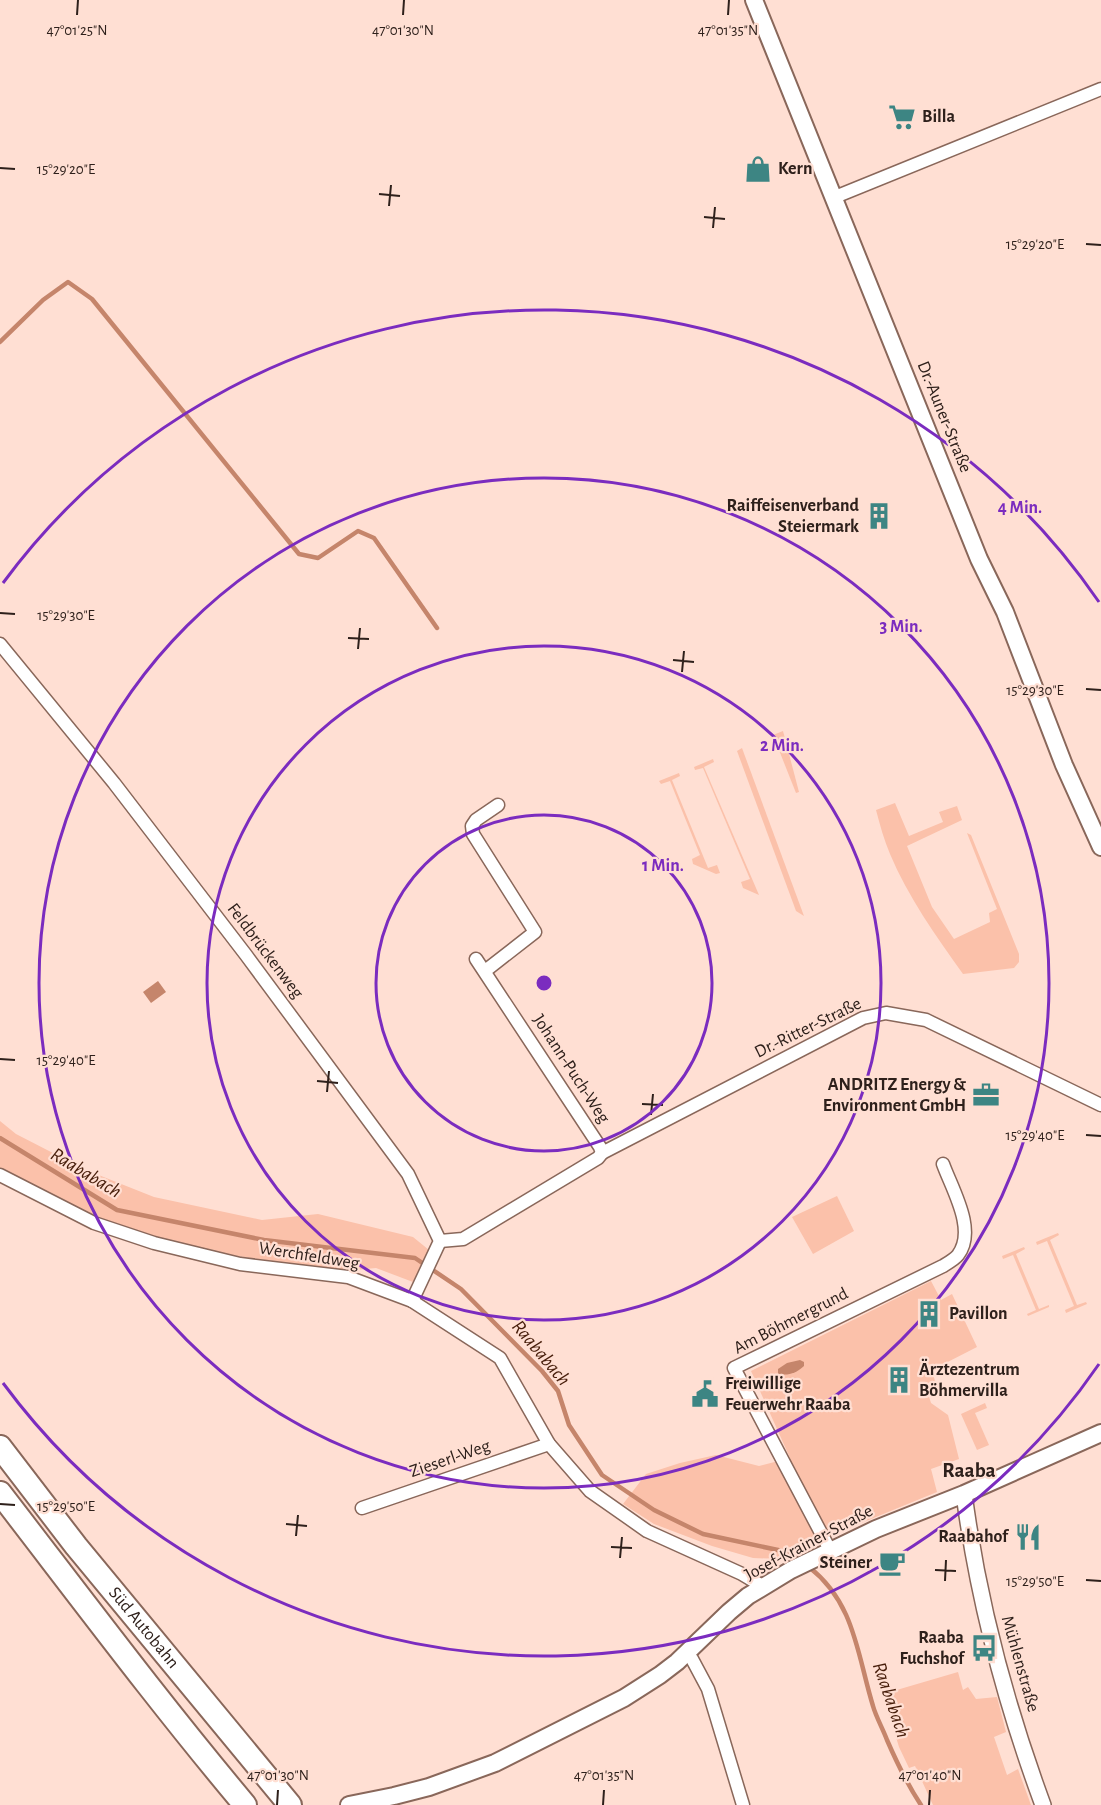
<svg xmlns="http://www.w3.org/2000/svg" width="1101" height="1805" viewBox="0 0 1101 1805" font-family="'Alegreya Sans',sans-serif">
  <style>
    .green { fill: #fbc1aa }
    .water { fill: #c5856b }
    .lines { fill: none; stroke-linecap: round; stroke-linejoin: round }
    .stream { stroke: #c5856b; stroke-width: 4.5 }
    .minor-casing { stroke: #89675a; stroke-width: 15 }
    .tertiary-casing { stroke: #89675a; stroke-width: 18 }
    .secondary-casing { stroke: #89675a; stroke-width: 20 }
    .motorway-casing { stroke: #89675a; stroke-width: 26 }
    .minor { stroke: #fff; stroke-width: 12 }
    .tertiary { stroke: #fff; stroke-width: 15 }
    .secondary { stroke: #fff; stroke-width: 16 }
    .motorway { stroke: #fff; stroke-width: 22 }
    .ticks { fill: none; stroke: #2e201b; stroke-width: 2 }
    .ring { fill: none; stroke: #7b2cbf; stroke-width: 3 }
    .labels { text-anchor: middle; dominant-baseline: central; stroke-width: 4.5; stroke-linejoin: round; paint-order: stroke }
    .poi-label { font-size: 18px; font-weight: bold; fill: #2e201b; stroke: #ffdfd3; text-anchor: start }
    .street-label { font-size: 18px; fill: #2e201b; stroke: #ffdfd3 }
    .water-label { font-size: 20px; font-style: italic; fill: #471d0a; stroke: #ffdfd3 }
    .quarter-label { font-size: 21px; font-weight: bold; fill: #2e201b; stroke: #ffdfd3 }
    .ticks-label { font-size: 15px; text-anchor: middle; fill: #2e201b; stroke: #ffdfd3; stroke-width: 4.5; stroke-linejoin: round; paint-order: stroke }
    .centre { fill: #7b2cbf; stroke: #ffdfd3; stroke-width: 3 }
    .ring-label { font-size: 18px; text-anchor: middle; font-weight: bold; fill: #7b2cbf; stroke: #ffdfd3; stroke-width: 4.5; stroke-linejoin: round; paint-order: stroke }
  </style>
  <rect width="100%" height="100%" fill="#ffdfd3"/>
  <g class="green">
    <polygon points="783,731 799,792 796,793 773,735"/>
    <polygon points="742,748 804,916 796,911 737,751"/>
    <polygon points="713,759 714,762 704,767 759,895 743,888 741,882 750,879 703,768 695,770 694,767"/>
    <polygon points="679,773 680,776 672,780 708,868 717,865 720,873 716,874 693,864 692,859 700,855 670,781 661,784 659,781"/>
    <path d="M895 803 909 836 943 822 939 812 957 806 962 820 907 846 932 907 954 939 990 922 989 913 997 909 967 833 971 835 1019 954V962L1014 968 963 974C936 936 908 897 890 854 884 840 880 825 876 810Z"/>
    <polygon points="0,1121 16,1134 86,1170 154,1197 262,1220 318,1214 413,1237 429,1250 413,1282 376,1268 344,1271 265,1260 210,1252 155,1238 96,1218 0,1170"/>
    <polygon points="837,1196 854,1231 813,1254 792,1217"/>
    <polygon points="1058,1233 1059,1235 1050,1240 1077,1305 1086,1302 1087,1304 1066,1313 1065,1310 1074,1306 1047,1241 1037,1245 1036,1242"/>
    <polygon points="1024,1247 1025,1249 1016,1254 1039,1309 1049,1305 1049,1307 1028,1316 1027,1314 1036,1310 1013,1255 1003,1259 1002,1256"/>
    <polygon points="931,1281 941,1300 952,1294 977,1347 932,1370 935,1381 926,1387 931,1403 948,1415 959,1459 931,1469 937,1492 827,1537 782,1559 753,1558 712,1546 654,1524 623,1504 646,1474 680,1463 716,1455 759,1466 790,1458 751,1371"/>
    <polygon points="985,1403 987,1408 975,1413 989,1445 977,1450 961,1414"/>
    <polygon points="958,1672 963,1690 968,1687 976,1699 997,1697 1006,1732 994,1737 1007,1775 1018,1769 1031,1805 933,1805 915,1766 909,1768 899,1747 883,1694"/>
  </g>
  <g class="water">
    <polygon points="158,981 166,992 151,1003 143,992"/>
    <path d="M800 1360 804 1362V1366C796 1373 789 1376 778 1374V1369L787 1363Z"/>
  </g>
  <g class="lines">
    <g class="stream">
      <polyline points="0,342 43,300 68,282 92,299 299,554 318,558 358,531 374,538 437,628"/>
      <polyline points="0,1138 117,1210 264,1240 415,1258 461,1289 542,1371 558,1391 569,1425 602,1475 654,1510 703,1534 778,1550 791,1554 800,1560"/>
      <path d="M809 1567C855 1603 857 1654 873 1706 876 1717 883 1729 887 1740 897 1763 907 1784 921 1805"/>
    </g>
    <defs>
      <g id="minor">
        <polyline points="835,197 1101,89"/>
        <polyline points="0,644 114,783 246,955 408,1174 440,1241 412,1301"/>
        <polyline points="485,971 535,932 473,834 472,826 476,820 498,805"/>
        <polyline points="602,1153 863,1018 886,1013 926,1020 1101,1105"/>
        <polyline points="0,1175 94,1223 154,1243 240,1264 348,1277 412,1301 500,1358 549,1444 590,1491 647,1531 742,1574 764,1587"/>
        <polyline points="440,1241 463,1239 598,1158 602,1153 600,1147 476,959"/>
        <polyline points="362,1508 549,1444"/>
        <path d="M830 1550 734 1368 943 1266C948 1263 955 1259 958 1255 977 1230 952 1189 943 1164"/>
        <polyline points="687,1653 692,1659 708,1689 743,1805"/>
      </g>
      <path id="tertiary" d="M964 1494C978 1600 1006 1705 1043 1805"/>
      <g id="secondary">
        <polyline points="754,0 979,559 1005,612 1064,765 1101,847"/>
        <polyline points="349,1805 394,1796 429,1787 495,1763 624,1698 660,1675 677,1662 729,1612 748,1596 791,1570 876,1529 964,1494 1101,1433"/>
      </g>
      <g id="motorway">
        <path id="s1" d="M0 1447 76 1546 290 1805"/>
        <path d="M0 1493C81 1598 160 1704 245 1805"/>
      </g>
    </defs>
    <use href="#minor" class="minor-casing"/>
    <use href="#tertiary" class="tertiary-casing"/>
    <use href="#secondary" class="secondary-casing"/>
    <use href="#motorway" class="motorway-casing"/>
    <use href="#minor" class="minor"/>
    <use href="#tertiary" class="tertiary"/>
    <use href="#secondary" class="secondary"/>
    <use href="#motorway" class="motorway"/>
  </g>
  <path class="ticks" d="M77 15 78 0M403 15 404 0M728 15 729 0M0 168 15 169M379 194 400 196M389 206 391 185M704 217 725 219M713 228 715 207M1086 244 1101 245M0 613 15 614M348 638 369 639M358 649 360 628M673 660 694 662M682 672 684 651M1086 689 1101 690M0 1059 15 1060M317 1081 338 1083M327 1092 329 1071M642 1104 663 1105M651 1115 653 1094M1086 1135 1101 1136M0 1504 15 1505M286 1524 307 1526M296 1536 298 1515M611 1547 632 1548M620 1558 622 1537M935 1570 956 1571M1086 1580 1101 1581M945 1581 946 1560M277 1805 278 1790M603 1805 604 1790M929 1805 930 1790"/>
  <g class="ring">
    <circle cx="544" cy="983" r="168"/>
    <circle cx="544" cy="983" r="337"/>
    <circle cx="544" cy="983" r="505"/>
    <path d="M1099 1364A673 673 0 0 1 3 1383M3 583A673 673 0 0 1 1099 602"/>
  </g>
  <defs>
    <symbol id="supermarket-bare" viewBox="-9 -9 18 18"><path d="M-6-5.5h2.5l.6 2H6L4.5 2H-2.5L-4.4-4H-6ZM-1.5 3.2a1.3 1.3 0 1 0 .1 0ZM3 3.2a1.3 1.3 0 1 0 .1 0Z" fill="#3d8583" stroke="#ffdfd3" stroke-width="2.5" paint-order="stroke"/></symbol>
    <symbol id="shop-bare" viewBox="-9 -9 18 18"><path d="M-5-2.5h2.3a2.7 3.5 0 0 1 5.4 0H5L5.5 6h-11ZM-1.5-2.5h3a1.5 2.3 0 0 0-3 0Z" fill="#3d8583" stroke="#ffdfd3" stroke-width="2.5" paint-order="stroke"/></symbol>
    <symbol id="building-bare" viewBox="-9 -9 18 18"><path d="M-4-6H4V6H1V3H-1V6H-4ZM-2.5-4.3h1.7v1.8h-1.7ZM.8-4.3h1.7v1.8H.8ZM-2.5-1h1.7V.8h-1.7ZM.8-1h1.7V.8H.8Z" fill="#3d8583" stroke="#ffdfd3" stroke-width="2.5" paint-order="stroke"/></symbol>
    <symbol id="office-bare" viewBox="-9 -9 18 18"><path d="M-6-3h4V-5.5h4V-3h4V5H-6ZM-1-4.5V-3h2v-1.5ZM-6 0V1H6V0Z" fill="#3d8583" stroke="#ffdfd3" stroke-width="2.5" paint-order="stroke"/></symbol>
    <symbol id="civic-bare" viewBox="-9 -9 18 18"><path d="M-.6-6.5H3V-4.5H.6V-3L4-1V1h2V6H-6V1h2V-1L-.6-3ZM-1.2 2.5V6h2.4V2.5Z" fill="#3d8583" stroke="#ffdfd3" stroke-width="2.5" paint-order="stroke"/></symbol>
    <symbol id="restaurant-bare" viewBox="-9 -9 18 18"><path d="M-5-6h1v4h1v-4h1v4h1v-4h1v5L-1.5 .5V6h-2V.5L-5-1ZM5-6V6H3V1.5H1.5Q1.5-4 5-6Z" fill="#3d8583" stroke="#ffdfd3" stroke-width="2.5" paint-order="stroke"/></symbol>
    <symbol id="cafe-bare" viewBox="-9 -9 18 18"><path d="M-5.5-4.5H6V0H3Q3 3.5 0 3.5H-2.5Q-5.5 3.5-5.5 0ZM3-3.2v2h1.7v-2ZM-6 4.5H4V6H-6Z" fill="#3d8583" stroke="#ffdfd3" stroke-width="2.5" paint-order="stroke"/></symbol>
    <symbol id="bus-bare" viewBox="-9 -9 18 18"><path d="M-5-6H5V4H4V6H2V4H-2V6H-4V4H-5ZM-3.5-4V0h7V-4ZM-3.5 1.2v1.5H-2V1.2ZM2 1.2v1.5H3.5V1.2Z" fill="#3d8583" stroke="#ffdfd3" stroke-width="2.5" paint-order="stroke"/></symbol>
  </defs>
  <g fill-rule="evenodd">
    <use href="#supermarket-bare" x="883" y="98" width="38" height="38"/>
    <use href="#shop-bare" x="739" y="150" width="38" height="38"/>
    <use href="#building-bare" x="860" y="497" width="38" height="38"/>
    <use href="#office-bare" x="967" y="1076" width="38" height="38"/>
    <use href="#building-bare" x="910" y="1295" width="38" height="38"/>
    <use href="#building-bare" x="880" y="1361" width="38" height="38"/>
    <use href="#civic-bare" x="686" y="1375" width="38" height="38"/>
    <use href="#restaurant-bare" x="1009" y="1518" width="38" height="38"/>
    <use href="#cafe-bare" x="873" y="1544" width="38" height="38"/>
    <use href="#bus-bare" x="965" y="1629" width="38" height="38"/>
  </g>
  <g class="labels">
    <g class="poi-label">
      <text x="922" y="117">Billa</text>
      <text x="778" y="169">Kern</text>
      <text x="859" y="506" text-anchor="end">Raiffeisenverband<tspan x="859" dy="21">Steiermark</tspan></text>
      <text x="966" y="1085" text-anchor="end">ANDRITZ Energy &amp;<tspan x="966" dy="21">Environment GmbH</tspan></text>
      <text x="949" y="1314">Pavillon</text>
      <text x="919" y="1370">Ärztezentrum<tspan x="919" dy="21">Böhmervilla</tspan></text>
      <text x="725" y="1384">Freiwillige<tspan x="725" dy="21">Feuerwehr Raaba</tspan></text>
      <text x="1008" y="1537" text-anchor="end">Raabahof</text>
      <text x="872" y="1563" text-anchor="end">Steiner</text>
      <text x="964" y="1638" text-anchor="end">Raaba<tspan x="964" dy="21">Fuchshof</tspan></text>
    </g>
    <g class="street-label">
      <text transform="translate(944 417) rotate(68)">Dr.-Auner-Straße</text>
      <text transform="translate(265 951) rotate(53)">Feldbrückenweg</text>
      <text transform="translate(808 1028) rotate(-26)">Dr.-Ritter-Straße</text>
      <text transform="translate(571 1069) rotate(57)">Johann-Puch-Weg</text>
      <text transform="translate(309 1256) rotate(9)">Werchfeldweg</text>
      <text transform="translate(791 1321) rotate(-27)">Am Böhmergrund</text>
      <text transform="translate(450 1459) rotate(-19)">Zieserl-Weg</text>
      <text transform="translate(809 1543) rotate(-28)">Josef-Krainer-Straße</text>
      <text stroke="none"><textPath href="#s1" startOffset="231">Süd Autobahn</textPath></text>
      <text transform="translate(1020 1664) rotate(74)">Mühlenstraße</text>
    </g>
    <g class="water-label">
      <text transform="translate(86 1173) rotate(31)">Raababach</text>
      <text transform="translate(541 1353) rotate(50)">Raababach</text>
      <text transform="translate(891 1700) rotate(71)">Raababach</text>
    </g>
    <g class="quarter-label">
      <text x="969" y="1470">Raaba</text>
    </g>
  </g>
  <g class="ticks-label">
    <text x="77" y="35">47°01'25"N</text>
    <text x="403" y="35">47°01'30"N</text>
    <text x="728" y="35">47°01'35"N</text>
    <text x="66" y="174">15°29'20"E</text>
    <text x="1035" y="249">15°29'20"E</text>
    <text x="66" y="620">15°29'30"E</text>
    <text x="1035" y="695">15°29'30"E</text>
    <text x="66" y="1065">15°29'40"E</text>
    <text x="1035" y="1140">15°29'40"E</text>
    <text x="66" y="1511">15°29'50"E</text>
    <text x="1035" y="1586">15°29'50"E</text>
    <text x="278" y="1780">47°01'30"N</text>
    <text x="604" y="1780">47°01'35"N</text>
    <text x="930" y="1780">47°01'40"N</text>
  </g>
  <circle cx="544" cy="983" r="9" class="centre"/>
  <g class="ring-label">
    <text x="1020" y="513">4 Min.</text>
    <text x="901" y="632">3 Min.</text>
    <text x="782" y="751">2 Min.</text>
    <text x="663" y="871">1 Min.</text>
  </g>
</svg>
